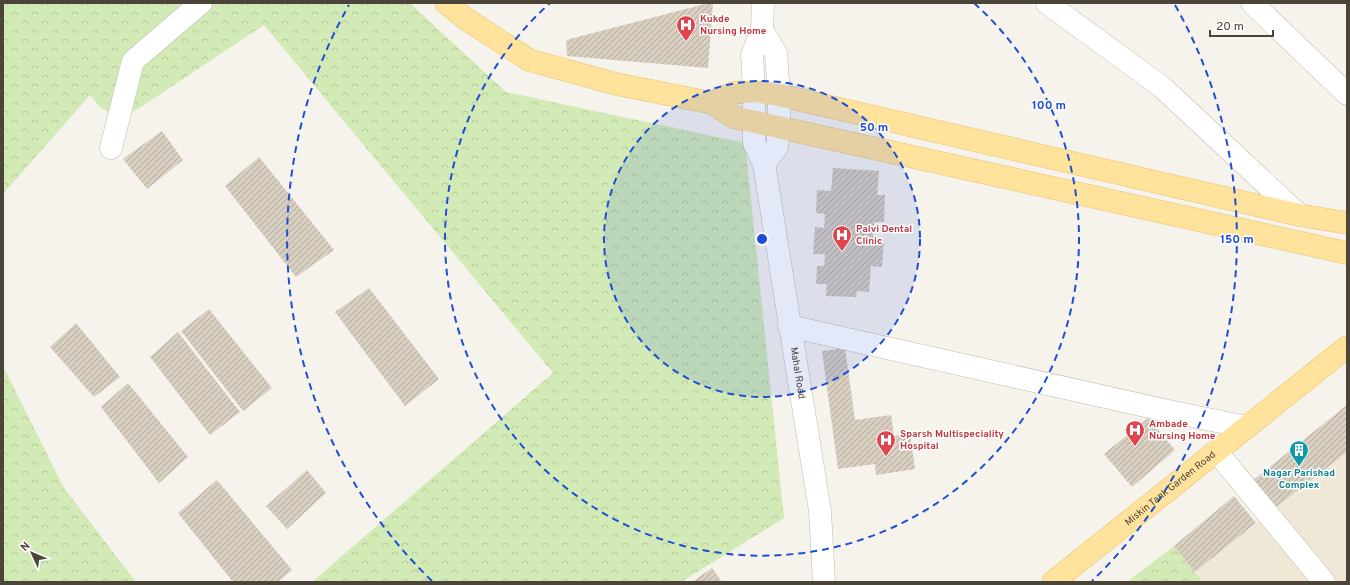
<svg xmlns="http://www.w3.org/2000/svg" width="1350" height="585" viewBox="0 0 1350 585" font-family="Overpass,sans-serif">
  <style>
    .education { fill: #efe8d6 }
    .forest { fill: url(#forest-crowns) }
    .building { fill: url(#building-hatch) }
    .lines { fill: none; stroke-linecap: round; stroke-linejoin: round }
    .minor-casing { stroke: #c2bbae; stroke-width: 23 }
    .major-casing { stroke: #e6c16a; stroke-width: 23 }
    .minor { stroke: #fff; stroke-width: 22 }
    .major { stroke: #ffe39c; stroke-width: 22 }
    .ring { fill: none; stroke: #1d4ed8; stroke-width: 2; stroke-dasharray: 7 5 }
    .labels { text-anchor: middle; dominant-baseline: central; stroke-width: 3; stroke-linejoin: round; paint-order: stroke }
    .health-label { font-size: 10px; font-weight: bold; fill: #be3a42; stroke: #fff; text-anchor: start }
    .street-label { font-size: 10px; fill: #4b4439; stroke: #fff }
    .culture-label { font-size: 10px; font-weight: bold; fill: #0d838f; stroke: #fff }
    .centre { fill: #1d4ed8; stroke: #fff; stroke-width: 2 }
    .ring-label { font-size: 12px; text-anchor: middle; font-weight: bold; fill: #1d4ed8; stroke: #fff; stroke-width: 3; stroke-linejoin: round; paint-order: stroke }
  </style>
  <defs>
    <pattern id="forest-crowns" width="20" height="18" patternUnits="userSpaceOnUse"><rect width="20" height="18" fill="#d2eab5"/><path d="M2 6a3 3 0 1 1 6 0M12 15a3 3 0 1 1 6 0" fill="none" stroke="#b6ca9c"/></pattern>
    <pattern id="building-hatch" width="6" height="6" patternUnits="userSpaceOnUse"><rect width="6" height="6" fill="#d8cfc1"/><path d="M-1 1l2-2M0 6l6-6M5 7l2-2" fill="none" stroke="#b1aa9e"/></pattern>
  </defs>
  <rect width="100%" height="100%" fill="#f6f3ec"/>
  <polygon class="education" points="1347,452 1347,582 1203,582 1195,572"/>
  <g class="forest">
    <polygon points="3,3 410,3 506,92 745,143 784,518 681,582 312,582 553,373 264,25 141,107 120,119 100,107 90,95 3,194"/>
    <polygon points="3,366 64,488 136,582 3,582"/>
    <polygon points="1174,546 1203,582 1127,582"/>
  </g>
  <g class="building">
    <polygon points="709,3 713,3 708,68 567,56 566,40"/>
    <polygon points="162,131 183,160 147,189 123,159"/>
    <polygon points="259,157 334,250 296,277 225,186"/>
    <polygon points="833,168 879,171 877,195 885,195 884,222 874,222 873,239 884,240 882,267 871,266 869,292 857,291 856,297 826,296 827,284 816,284 817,266 824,266 825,254 813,254 815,227 824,228 825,214 816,213 817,190 831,191"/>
    <polygon points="369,288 439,379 405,406 335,312"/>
    <polygon points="209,309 272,388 243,411 181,331"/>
    <polygon points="76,323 120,377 94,397 50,347"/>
    <polygon points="178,332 240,412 210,435 150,357"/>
    <polygon points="845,348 855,420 891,415 894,436 910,433 915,469 876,475 875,464 838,469 822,351"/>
    <polygon points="128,383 188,457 159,483 101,407"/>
    <polygon points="1347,405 1347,452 1274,509 1251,482"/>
    <polygon points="1148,418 1175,450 1132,487 1104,454"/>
    <polygon points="307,470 326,493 287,529 266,506"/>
    <polygon points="217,480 292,570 278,582 233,582 178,513"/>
    <polygon points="1234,496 1256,523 1195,572 1174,546"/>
    <polygon points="712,568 722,582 692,582"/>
  </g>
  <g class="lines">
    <defs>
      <g id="minor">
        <path id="s1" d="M763 3 762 30 752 55 754 91V143L764 164 820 511 824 582"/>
        <polyline points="1047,3 1162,87 1299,215"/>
        <polyline points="1252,3 1347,94"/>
        <polyline points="762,30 776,53 779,95 779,127 777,147 764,164"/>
        <polyline points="111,148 133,61 201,3"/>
        <polyline points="789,326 1168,411 1246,427"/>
        <polyline points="1216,451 1324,582"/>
      </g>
      <g id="major">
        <polyline points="446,3 466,19 529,60 616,84 712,103 733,117 1347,253"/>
        <polyline points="712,103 733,93 754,91 779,95 1299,215 1347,223"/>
        <path id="s2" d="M1053 582 1347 347"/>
      </g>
    </defs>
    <use href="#minor" class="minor-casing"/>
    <use href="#major" class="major-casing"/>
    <use href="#minor" class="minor"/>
    <use href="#major" class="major"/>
  </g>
  <circle cx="762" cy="239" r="158" fill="#1d4ed8" fill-opacity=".12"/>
  <g class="ring">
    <circle cx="762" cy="239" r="158"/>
    <path d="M974 3A317 317 0 1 1 550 3"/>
    <path d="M432 581A475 475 0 0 1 349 5M1175 5A475 475 0 0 1 1092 581"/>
  </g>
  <defs>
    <symbol id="hospital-pin" viewBox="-11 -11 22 30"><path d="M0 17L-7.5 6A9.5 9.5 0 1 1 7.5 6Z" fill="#e0444e" stroke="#fff"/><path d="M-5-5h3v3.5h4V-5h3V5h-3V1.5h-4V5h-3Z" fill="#fff"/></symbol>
    <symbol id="building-pin" viewBox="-11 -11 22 30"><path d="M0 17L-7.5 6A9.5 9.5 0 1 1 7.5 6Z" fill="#0f9aa8" stroke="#fff"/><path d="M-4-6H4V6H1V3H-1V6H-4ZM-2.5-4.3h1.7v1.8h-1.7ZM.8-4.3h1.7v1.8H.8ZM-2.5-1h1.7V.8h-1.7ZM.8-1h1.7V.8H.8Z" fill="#fff"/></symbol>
  </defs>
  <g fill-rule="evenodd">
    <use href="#hospital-pin" x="675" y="14" width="22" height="30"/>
    <use href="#hospital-pin" x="831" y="224" width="22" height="30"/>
    <use href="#hospital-pin" x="1124" y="419" width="22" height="30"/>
    <use href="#hospital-pin" x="875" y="429" width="22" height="30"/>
    <use href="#building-pin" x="1288" y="439" width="22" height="30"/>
  </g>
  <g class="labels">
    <g class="health-label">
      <text x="700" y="19">Kukde<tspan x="700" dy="12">Nursing Home</tspan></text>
      <text x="856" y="229">Palvi Dental<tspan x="856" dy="12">Clinic</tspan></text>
      <text x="1149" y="424">Ambade<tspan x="1149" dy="12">Nursing Home</tspan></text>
      <text x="900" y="434">Sparsh Multispeciality<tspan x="900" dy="12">Hospital</tspan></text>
    </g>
    <g class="street-label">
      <text stroke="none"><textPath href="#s1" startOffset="377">Mahal Road</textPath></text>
      <text stroke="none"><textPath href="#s2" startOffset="150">Miskin Tank Garden Road</textPath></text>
    </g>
    <g class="culture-label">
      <text x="1299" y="473">Nagar Parishad<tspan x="1299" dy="12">Complex</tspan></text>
    </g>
  </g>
  <circle cx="762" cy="239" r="6" class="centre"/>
  <g class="ring-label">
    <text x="1049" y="109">100 m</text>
    <text x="874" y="131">50 m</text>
    <text x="1237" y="243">150 m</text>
  </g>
  <rect width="1350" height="585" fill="none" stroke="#4b4439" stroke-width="8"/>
  <g transform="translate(32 553) rotate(314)" stroke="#ffffff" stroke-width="3" paint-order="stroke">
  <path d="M0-3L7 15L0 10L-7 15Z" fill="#4b4439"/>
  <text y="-6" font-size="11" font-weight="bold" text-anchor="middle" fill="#4b4439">N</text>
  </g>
  <path d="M1210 30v6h63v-6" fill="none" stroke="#4b4439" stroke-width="2"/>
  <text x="1216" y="30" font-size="12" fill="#4b4439" stroke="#ffffff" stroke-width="3" paint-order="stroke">20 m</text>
</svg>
